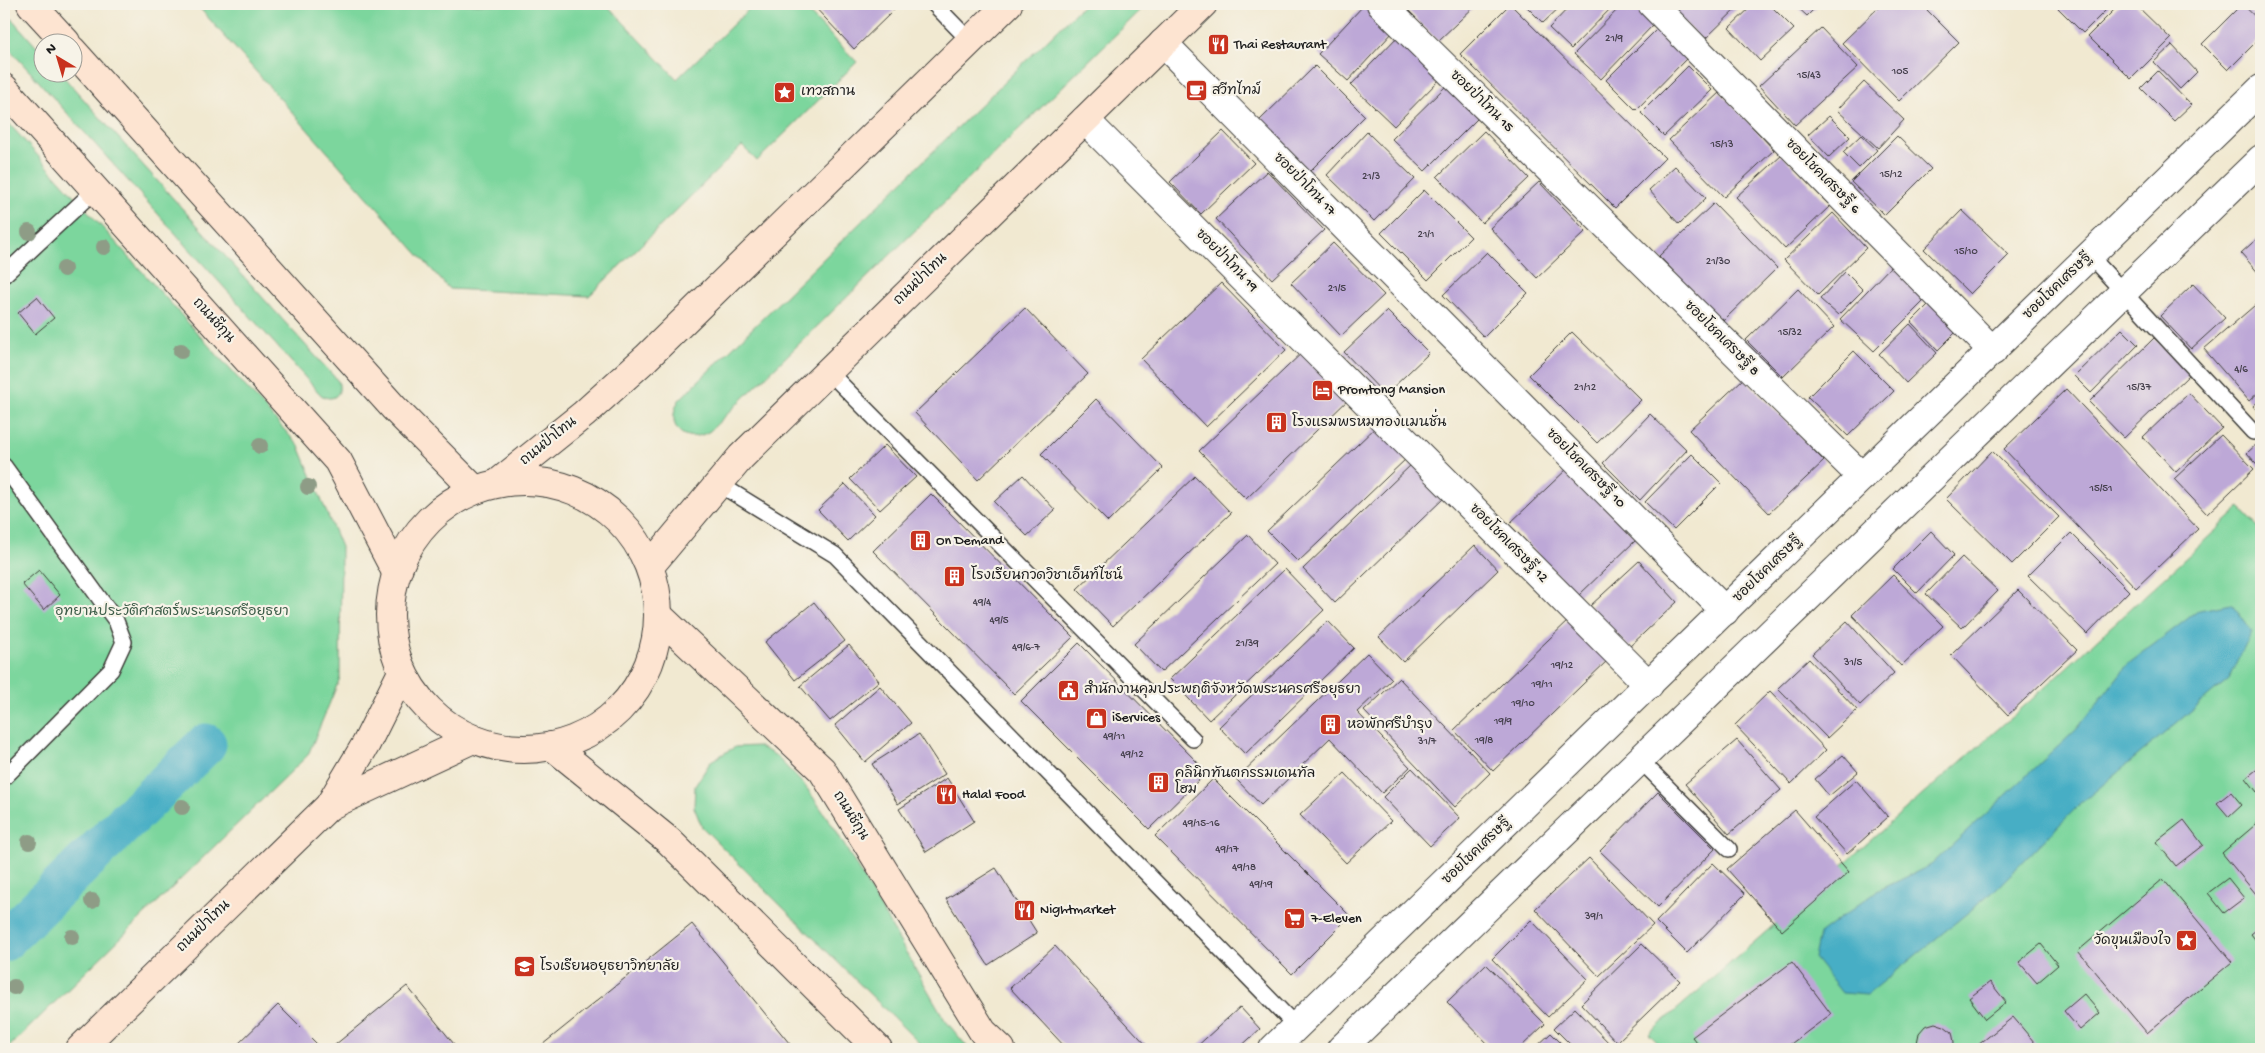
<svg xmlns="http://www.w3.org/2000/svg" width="2265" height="1053" viewBox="0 0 2265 1053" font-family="'Gochi Hand','Playpen Sans Thai',sans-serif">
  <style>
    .green { fill: #7bd69d; stroke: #4c795c }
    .water { fill: #46aec5; stroke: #316570 }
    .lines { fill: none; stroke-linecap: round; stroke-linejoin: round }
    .canal { stroke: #46aec5; stroke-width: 41 }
    .building { fill: #bda8d7 }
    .lane-casing { stroke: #3c3b37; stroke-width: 18 }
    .street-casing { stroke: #3c3b37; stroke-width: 30 }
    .secondary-casing { stroke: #3c3b37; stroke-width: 30 }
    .lane { stroke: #fff; stroke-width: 15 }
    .street { stroke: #fff; stroke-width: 28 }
    .secondary { stroke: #fde4d1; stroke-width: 28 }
    .tree { fill: #8e9c86 }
    .labels { text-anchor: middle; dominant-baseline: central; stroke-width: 4.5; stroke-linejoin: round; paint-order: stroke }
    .number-label { font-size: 11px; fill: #443f4b }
    .poi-label { font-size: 14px; fill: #1c1c1c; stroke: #f7f3e8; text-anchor: start }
    .street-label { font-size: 14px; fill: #1c1c1c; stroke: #f7f3e8 }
    .park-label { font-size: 14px; fill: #3d5d49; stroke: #f7f3e8 }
  </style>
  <rect width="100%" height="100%" fill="#f7f3e8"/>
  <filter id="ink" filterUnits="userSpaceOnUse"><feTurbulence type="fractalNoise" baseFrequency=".02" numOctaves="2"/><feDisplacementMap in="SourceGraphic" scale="10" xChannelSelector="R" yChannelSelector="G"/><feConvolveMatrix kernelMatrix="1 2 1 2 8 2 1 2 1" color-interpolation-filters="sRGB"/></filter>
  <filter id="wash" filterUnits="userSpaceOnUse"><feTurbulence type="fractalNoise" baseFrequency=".0096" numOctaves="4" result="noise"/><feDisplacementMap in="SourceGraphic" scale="20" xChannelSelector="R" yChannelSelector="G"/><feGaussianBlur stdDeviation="1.12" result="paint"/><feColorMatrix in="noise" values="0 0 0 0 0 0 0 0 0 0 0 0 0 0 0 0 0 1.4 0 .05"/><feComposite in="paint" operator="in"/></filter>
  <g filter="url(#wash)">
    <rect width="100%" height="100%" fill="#f1e9d1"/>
    <g class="green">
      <polygon points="196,4 606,4 677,79 754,4 800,4 857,62 757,161 742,146 589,296 449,289"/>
      <path d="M1084 4H1147L710 431C684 447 664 426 679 400Z"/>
      <path d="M4 10 42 53V72L60 73 338 381C343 394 333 403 321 395L4 43Z"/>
      <polygon points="4,118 299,446 341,547 340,678 308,755 7,1049 4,1049"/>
      <polygon points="2240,508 2261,530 2261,1049 1664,1049 1649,1034 2030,701"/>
      <polygon points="758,746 775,755 806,787 835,829 945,1020 969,1049 925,1049 702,827 694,807 695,786 711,761 735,747"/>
    </g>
    <polygon class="water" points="2232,604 2252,632 2229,679 2080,804 1993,892 1867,995 1842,993 1814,958 1819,934 1875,892 1931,865 2077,729 2128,664 2199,610"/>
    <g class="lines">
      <polyline class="canal" points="4,941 206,744"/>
    </g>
    <g id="blocks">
      <g class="building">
        <polygon points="812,4 888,4 894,10 854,49"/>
        <polygon points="1402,4 1477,4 1438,41"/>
        <polygon points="1510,4 1665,158 1615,208 1460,54"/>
        <polygon points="1524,4 1563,4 1543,23"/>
        <polygon points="1572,4 1615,4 1571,49 1549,28"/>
        <polygon points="1623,4 1633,4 1654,24 1601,79 1574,54"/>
        <polygon points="1666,4 1741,4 1703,41"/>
        <polygon points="1754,4 1769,4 1794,29 1760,61 1729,28"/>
        <polygon points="1794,4 1819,4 1807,16"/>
        <polygon points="1882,4 1921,4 1959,42 1899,101 1842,43"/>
        <polygon points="2054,4 2112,4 2083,33"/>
        <polygon points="2120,4 2135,4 2171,39 2131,79 2088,36"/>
        <polygon points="2242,4 2261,22 2261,37 2228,70 2202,44"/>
        <polygon points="1364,5 1393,32 1348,81 1318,54"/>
        <polygon points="1821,28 1858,67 1795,125 1759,86"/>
        <polygon points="1657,29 1687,58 1636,110 1606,80"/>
        <polygon points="1399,35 1443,76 1394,126 1351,85"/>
        <polygon points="2172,45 2197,72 2180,89 2154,62"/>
        <polygon points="1315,66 1365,116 1309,172 1259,121"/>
        <polygon points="1688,66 1712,90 1664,136 1641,113"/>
        <polygon points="2158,71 2191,105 2174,121 2141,88"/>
        <polygon points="1864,82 1904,120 1878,148 1837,110"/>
        <polygon points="1449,83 1481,115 1425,171 1392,139"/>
        <polygon points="1720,92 1774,150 1724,197 1669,140"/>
        <polygon points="1829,116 1850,137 1829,157 1808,135"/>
        <polygon points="1223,131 1254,163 1201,214 1170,182"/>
        <polygon points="1484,131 1529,178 1482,223 1437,177"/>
        <polygon points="1367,132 1415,179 1374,221 1327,175"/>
        <polygon points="1861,135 1877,150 1859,168 1843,152"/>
        <polygon points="1897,136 1931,169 1885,215 1851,182"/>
        <polygon points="1782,155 1830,206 1785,249 1736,197"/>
        <polygon points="1675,166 1706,198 1679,224 1649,190"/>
        <polygon points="1267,171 1324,230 1272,279 1216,219"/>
        <polygon points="1539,182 1586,231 1537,278 1490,228"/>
        <polygon points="1424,190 1471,237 1428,280 1381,233"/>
        <polygon points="1714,203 1777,268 1722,322 1659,256"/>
        <polygon points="1962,210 2009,255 1970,294 1924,249"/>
        <polygon points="1833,213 1866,248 1818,295 1784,260"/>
        <polygon points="2261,235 2261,276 2241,253"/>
        <polygon points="1333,243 1384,295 1341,336 1291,283"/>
        <polygon points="1487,252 1528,293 1484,337 1443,295"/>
        <polygon points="1894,263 1928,297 1874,351 1840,319"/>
        <polygon points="1845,272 1863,290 1838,315 1820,299"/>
        <polygon points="1221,283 1286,350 1206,427 1141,359"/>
        <polygon points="2193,284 2225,318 2191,349 2160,316"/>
        <polygon points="1798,289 1834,327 1783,377 1746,340"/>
        <polygon points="37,297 54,318 35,334 18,313"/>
        <polygon points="1933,300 1960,328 1938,350 1911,322"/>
        <polygon points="2261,300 2261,390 2249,401 2204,349"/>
        <polygon points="1025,308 1088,374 978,480 915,413"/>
        <polygon points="1387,311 1429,353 1385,395 1344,352"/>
        <polygon points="1910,324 1937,353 1906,383 1879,354"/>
        <polygon points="2122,329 2138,345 2091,393 2074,376"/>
        <polygon points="1572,332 1641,400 1597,443 1529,375"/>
        <polygon points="2154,338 2190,374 2124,438 2089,402"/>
        <polygon points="1307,348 1353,395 1246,499 1199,451"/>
        <polygon points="1854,351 1894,391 1848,436 1808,397"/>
        <polygon points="1744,378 1824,461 1769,513 1689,430"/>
        <polygon points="2066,389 2198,529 2136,588 2004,449"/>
        <polygon points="2189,393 2222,428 2176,472 2143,437"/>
        <polygon points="1096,399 1163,468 1108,522 1041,454"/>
        <polygon points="2261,399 2261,416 2253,406"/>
        <polygon points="1650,414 1687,450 1640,500 1603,463"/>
        <polygon points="1378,425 1408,457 1298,562 1267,531"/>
        <polygon points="2221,435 2254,469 2207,514 2174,479"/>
        <polygon points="2261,440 2261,469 2247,453"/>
        <polygon points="885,445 916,477 880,510 850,479"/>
        <polygon points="1992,451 2059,517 2012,564 1946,499"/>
        <polygon points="1692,454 1721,483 1674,530 1645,502"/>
        <polygon points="1414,462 1446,496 1335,603 1303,569"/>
        <polygon points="1568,468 1637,539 1578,596 1509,524"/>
        <polygon points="1023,475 1055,510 1027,536 994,502"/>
        <polygon points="1195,476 1231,513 1113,626 1077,589"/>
        <polygon points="845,484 875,515 848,541 818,510"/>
        <polygon points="931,494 1073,637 1014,694 873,551"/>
        <polygon points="1931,531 1954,555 1917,593 1893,569"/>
        <polygon points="2071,533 2129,591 2087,634 2028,576"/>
        <polygon points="1248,535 1275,564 1161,672 1134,644"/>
        <polygon points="1475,545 1498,570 1403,662 1379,637"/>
        <polygon points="1962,557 1998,591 1962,628 1926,594"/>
        <polygon points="1639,561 1677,602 1629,647 1590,606"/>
        <polygon points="1285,569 1324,610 1209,720 1170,679"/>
        <polygon points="39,570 60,595 44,610 22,584"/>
        <polygon points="1893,575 1943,626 1901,666 1852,615"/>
        <polygon points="2018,590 2077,650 2008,715 1951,655"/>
        <polygon points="814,602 845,641 795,680 765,642"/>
        <polygon points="1571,618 1610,658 1493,771 1454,730"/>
        <polygon points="1328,621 1354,648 1245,754 1219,727"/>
        <polygon points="1847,621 1894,673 1860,705 1812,654"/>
        <polygon points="1079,643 1207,772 1149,829 1021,701"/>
        <polygon points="849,645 879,681 830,721 800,686"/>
        <polygon points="1367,653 1392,679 1357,712 1410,767 1382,793 1330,738 1261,805 1236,779"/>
        <polygon points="1809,659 1857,710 1827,738 1778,688"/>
        <polygon points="1399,678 1490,773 1455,807 1364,711"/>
        <polygon points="880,686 911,723 865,762 835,725"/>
        <polygon points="1770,691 1826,750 1791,784 1735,725"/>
        <polygon points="919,734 945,774 898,804 872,764"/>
        <polygon points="1737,740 1781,790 1729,834 1685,784"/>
        <polygon points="1843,755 1858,772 1829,796 1815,779"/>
        <polygon points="2260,767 2261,789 2257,792 2246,778"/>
        <polygon points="1412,768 1460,818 1430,846 1383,797"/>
        <polygon points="1345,773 1391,821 1346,863 1300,815"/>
        <polygon points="947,778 974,821 926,852 899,809"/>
        <polygon points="1213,779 1350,916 1292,974 1155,836"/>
        <polygon points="1856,780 1888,817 1847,854 1814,817"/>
        <polygon points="1658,792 1715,849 1658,907 1600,851"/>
        <polygon points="2231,792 2242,805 2229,817 2217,803"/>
        <polygon points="1795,810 1849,872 1782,931 1727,869"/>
        <polygon points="2184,820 2203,845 2176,866 2156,842"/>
        <polygon points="2261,820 2261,900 2222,853"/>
        <polygon points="1589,858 1653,925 1599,976 1535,909"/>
        <polygon points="1713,863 1745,894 1687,953 1656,922"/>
        <polygon points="996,868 1037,933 988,965 946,899"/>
        <polygon points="2228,878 2244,898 2224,913 2208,893"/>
        <polygon points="2163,879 2232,962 2147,1033 2078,951"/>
        <polygon points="1531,920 1588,979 1548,1017 1492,959"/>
        <polygon points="692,924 794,1049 537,1049"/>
        <polygon points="2261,926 2261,947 2251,934"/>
        <polygon points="1642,944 1680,981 1617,1042 1581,1004"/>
        <polygon points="2041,944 2058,965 2037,983 2019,962"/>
        <polygon points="1055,946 1150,1049 1067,1049 1010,988"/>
        <polygon points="1792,962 1831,1014 1784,1049 1702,1049 1692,1037"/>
        <polygon points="1486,964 1545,1024 1519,1049 1493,1049 1447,1002"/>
        <polygon points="1990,982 2006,1002 1985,1019 1969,998"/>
        <polygon points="407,986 458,1049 330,1049"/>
        <polygon points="2084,994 2100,1013 2080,1030 2064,1011"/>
        <polygon points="278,1005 316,1043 310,1049 233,1049"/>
        <polygon points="1240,1007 1260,1029 1238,1049 1194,1049"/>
        <polygon points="1575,1008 1612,1046 1609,1049 1575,1049 1554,1028"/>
        <polygon points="2013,1017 2040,1049 1973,1049"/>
        <polygon points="1935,1023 1944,1026 1952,1032 1954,1042 1953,1049 1918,1049 1917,1043 1919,1033 1925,1026"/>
        <polygon points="1551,1033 1567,1049 1534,1049"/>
        <polygon points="2120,1043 2125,1049 2112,1049"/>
      </g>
    </g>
  </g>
  <g filter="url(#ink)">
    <use href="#blocks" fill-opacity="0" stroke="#3c3b37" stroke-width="1"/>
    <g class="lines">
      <defs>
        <g id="lane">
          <polyline points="934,4 970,41"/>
          <polyline points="2090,256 2253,432"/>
          <polyline points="4,275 95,190"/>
          <polyline points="828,371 1193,739"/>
          <polyline points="4,466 116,621 124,642 111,670 4,778"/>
          <polyline points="719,484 835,555 1297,1027"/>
          <polyline points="1640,760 1729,849"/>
        </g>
        <g id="street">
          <polyline points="1381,4 1862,477"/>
          <polyline points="1652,4 1993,351"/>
          <polyline points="1163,43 1725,611"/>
          <polyline points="1085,120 1649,685"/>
          <polyline points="1273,1049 2261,89"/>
          <polyline points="1341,1049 2261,159"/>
        </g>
        <g id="secondary">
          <polyline points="31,4 66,42"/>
          <polyline points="72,50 394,408 475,490"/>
          <polyline points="4,88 338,461 396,572"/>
          <circle cx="524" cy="615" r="134"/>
          <polyline points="498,483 584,414 646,358 1008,4"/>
          <polyline points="650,566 741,457 1203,4"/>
          <polyline points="659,616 822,770 983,1032 1001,1049"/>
          <polyline points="552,746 669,841 878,1049"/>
          <polyline points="329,806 473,739"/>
          <polyline points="80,1049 329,806 366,744 402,672"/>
        </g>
      </defs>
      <use href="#lane" class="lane-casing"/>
      <use href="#street" class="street-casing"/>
      <use href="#secondary" class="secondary-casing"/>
      <use href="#lane" class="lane"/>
      <use href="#street" class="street"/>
      <use href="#secondary" class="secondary"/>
    </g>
    <g class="tree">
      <circle cx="29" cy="232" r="8"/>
      <circle cx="104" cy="247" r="8"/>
      <circle cx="64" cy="269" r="8"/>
      <circle cx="181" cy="351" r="8"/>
      <circle cx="260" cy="446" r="8"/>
      <circle cx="308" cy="487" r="8"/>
      <circle cx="182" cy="807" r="8"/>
      <circle cx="29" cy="842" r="8"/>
      <circle cx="92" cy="901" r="8"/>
      <circle cx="72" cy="937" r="8"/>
      <circle cx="14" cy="987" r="8"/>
    </g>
  </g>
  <defs>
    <symbol id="restaurant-square" viewBox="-11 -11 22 22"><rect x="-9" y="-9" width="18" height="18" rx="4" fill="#c8321e" stroke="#f7f3e8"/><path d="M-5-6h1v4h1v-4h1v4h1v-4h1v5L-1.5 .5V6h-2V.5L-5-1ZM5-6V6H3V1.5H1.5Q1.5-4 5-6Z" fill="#fff"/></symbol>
    <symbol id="cafe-square" viewBox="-11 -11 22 22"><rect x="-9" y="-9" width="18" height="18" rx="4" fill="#c8321e" stroke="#f7f3e8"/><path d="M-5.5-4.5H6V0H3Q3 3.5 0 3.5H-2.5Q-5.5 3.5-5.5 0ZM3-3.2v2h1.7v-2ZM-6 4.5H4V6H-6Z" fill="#fff"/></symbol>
    <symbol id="sight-square" viewBox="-11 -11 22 22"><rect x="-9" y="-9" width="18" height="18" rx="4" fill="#c8321e" stroke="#f7f3e8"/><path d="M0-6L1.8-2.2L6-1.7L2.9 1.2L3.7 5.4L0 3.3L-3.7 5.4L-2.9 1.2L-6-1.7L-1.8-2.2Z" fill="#fff"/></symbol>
    <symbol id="hotel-square" viewBox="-11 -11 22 22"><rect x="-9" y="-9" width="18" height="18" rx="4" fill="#c8321e" stroke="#f7f3e8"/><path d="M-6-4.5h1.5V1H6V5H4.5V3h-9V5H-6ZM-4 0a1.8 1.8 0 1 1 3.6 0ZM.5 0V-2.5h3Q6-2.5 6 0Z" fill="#fff"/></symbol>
    <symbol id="building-square" viewBox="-11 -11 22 22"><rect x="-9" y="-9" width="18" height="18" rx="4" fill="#c8321e" stroke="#f7f3e8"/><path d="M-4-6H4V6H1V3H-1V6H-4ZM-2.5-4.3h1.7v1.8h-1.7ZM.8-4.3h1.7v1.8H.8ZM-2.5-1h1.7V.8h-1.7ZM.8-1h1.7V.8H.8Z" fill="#fff"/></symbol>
    <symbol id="civic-square" viewBox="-11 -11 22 22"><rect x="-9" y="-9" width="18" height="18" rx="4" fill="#c8321e" stroke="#f7f3e8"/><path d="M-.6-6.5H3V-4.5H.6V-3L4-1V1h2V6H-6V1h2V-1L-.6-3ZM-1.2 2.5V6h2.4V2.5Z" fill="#fff"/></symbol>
    <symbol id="shop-square" viewBox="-11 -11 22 22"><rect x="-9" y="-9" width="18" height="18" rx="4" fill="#c8321e" stroke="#f7f3e8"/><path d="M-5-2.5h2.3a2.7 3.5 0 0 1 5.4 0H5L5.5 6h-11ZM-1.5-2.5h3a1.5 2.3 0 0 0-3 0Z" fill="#fff"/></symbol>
    <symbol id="supermarket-square" viewBox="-11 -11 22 22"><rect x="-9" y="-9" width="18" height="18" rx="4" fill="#c8321e" stroke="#f7f3e8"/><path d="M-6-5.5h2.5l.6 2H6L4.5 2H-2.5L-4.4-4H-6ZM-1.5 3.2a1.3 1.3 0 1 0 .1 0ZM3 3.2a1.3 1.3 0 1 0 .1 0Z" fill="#fff"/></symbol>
    <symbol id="school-square" viewBox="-11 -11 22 22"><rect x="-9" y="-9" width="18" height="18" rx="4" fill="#c8321e" stroke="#f7f3e8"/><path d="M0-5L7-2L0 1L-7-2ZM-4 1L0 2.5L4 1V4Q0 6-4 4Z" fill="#fff"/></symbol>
  </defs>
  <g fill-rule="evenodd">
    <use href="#restaurant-square" x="1206" y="32" width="25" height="25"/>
    <use href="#cafe-square" x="1184" y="78" width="25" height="25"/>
    <use href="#sight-square" x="772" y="80" width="25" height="25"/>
    <use href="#hotel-square" x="1310" y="378" width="25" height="25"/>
    <use href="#building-square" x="1264" y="410" width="25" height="25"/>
    <use href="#building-square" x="908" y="528" width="25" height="25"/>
    <use href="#building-square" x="942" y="564" width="25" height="25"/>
    <use href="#civic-square" x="1056" y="678" width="25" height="25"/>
    <use href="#shop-square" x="1084" y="706" width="25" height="25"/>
    <use href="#building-square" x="1318" y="712" width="25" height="25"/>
    <use href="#building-square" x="1146" y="770" width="25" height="25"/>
    <use href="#restaurant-square" x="934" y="782" width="25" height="25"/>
    <use href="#restaurant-square" x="1012" y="898" width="25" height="25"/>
    <use href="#supermarket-square" x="1282" y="906" width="25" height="25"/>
    <use href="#sight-square" x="2174" y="928" width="25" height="25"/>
    <use href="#school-square" x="512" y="954" width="25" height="25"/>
  </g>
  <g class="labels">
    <g class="number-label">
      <text x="1614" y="39">21/9</text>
      <text x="1900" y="72">105</text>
      <text x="1809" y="76">15/43</text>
      <text x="1722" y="145">15/13</text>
      <text x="1891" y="175">15/12</text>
      <text x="1371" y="177">21/3</text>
      <text x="1426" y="235">21/1</text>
      <text x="1966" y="252">15/10</text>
      <text x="1718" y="262">21/30</text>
      <text x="1337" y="289">21/5</text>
      <text x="1790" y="333">15/32</text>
      <text x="2241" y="370">4/6</text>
      <text x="1585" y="388">21/12</text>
      <text x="2139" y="388">15/37</text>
      <text x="2101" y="489">15/51</text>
      <text x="982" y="603">49/4</text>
      <text x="999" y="621">49/5</text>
      <text x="1247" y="644">21/39</text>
      <text x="1026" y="648">49/6-7</text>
      <text x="1853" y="663">31/5</text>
      <text x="1562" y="666">19/12</text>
      <text x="1542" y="685">19/11</text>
      <text x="1523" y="704">19/10</text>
      <text x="1503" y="722">19/9</text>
      <text x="1114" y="737">49/11</text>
      <text x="1484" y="741">19/8</text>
      <text x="1427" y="742">31/7</text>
      <text x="1132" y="755">49/12</text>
      <text x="1201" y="824">49/15-16</text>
      <text x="1227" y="850">49/17</text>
      <text x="1244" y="868">49/18</text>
      <text x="1261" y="885">49/19</text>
      <text x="1594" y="917">39/1</text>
    </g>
    <g class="poi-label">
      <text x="1234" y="45">Thai Restaurant</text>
      <text x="1212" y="91">สวีทไทม์</text>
      <text x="801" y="92">เทวสถาน</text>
      <text x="1338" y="390">Promtong Mansion</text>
      <text x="1292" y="423">โรงแรมพรหมทองแมนชั่น</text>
      <text x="936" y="541">On Demand</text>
      <text x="971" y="576">โรงเรียนกวดวิชาเอ็นท์ไซน์</text>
      <text x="1084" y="690">สำนักงานคุมประพฤติจังหวัดพระนครศรีอยุธยา</text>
      <text x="1112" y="718">iServices</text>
      <text x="1347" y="725">หอพักศรีบำรุง</text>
      <text x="1175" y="774">คลินิกทันตกรรมเดนทัล<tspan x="1175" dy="16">โฮม</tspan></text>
      <text x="962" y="795">Halal Food</text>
      <text x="1040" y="910">Nightmarket</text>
      <text x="1311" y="919">7-Eleven</text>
      <text x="2171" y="941" text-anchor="end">วัดขุนเมืองใจ</text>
      <text x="540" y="967">โรงเรียนอยุธยาวิทยาลัย</text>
    </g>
    <g class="street-label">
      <text transform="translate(1481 102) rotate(44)">ซอยป่าโทน 15</text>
      <text transform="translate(1822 177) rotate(45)">ซอยโชคเศรษฐี 6</text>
      <text transform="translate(1304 185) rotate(45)">ซอยป่าโทน 17</text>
      <text transform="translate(1226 261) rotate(45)">ซอยป่าโทน 19</text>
      <text transform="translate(921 280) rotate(-44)">ถนนป่าโทน</text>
      <text transform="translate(2058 287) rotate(-44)">ซอยโชคเศรษฐี</text>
      <text transform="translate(213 321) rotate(48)">ถนนชีกุน</text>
      <text transform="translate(1721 339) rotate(45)">ซอยโชคเศรษฐี 8</text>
      <text transform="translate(549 442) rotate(-39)">ถนนป่าโทน</text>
      <text transform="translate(1585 469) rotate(45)">ซอยโชคเศรษฐี 10</text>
      <text transform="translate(1508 544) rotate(45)">ซอยโชคเศรษฐี 12</text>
      <text transform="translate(1768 570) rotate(-44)">ซอยโชคเศรษฐี</text>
      <text transform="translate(850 816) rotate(58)">ถนนชีกุน</text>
      <text transform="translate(1477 852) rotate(-44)">ซอยโชคเศรษฐี</text>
      <text transform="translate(204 927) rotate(-44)">ถนนป่าโทน</text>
    </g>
    <g class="park-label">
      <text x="172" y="612">อุทยานประวัติศาสตร์พระนครศรีอยุธยา</text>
    </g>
  </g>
  <rect width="2265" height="1053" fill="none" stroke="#f7f3e8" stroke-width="20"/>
  <g transform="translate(58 58) rotate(322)"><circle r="24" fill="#f7f3e8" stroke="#9f9d96"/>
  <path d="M0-4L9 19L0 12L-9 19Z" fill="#c8321e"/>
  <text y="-8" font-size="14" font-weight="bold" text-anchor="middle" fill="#1c1c1c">N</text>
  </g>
</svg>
